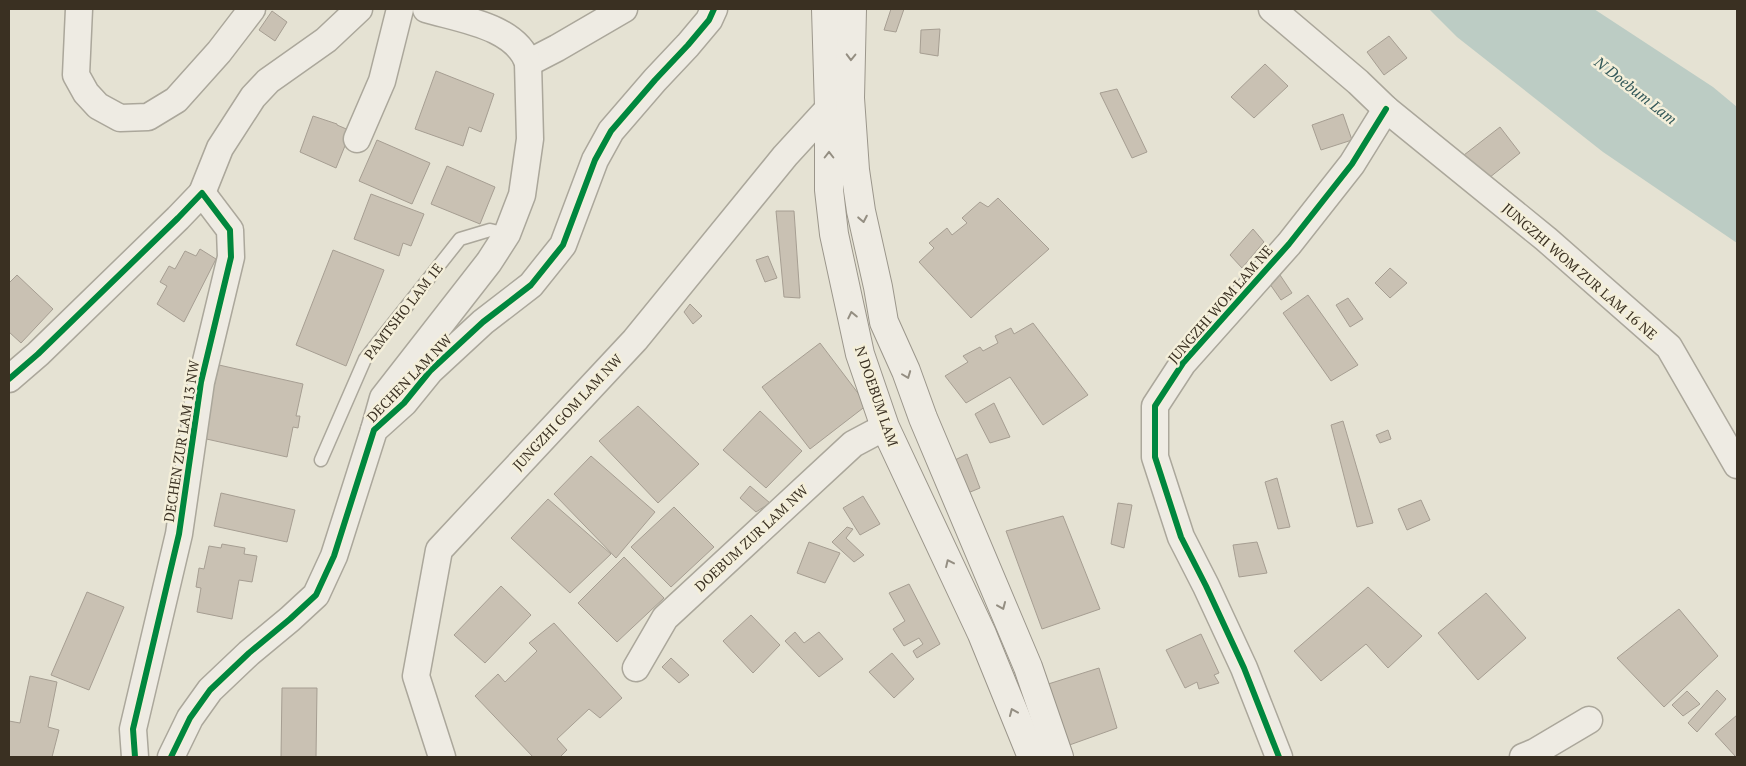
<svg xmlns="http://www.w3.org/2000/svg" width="1746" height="766" viewBox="0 0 1746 766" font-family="'PT Serif',serif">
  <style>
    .water { fill: #bcccc4 }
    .building { fill: #c9c1b3; stroke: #a69e92 }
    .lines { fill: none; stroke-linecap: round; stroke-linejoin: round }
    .lane-casing { stroke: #aba79b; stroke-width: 15 }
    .street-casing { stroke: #aba79b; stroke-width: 29 }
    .secondary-casing { stroke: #9b968b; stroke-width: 30 }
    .lane { stroke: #eeebe3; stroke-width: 12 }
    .street { stroke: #eeebe3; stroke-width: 26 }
    .secondary { stroke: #eeebe3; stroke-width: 28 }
    .cycleway-casing { stroke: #f4efda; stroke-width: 9 }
    .cycleway { stroke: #00873e; stroke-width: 6 }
    .oneway { stroke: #948e82 }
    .labels { text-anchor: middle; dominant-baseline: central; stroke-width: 5; stroke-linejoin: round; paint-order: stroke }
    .street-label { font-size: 14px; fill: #3a3022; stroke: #f4efda }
    .water-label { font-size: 15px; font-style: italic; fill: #335859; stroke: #f4efda }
  </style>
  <rect width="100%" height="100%" fill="#e5e2d3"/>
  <polygon class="water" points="1429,9 1594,9 1713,87 1737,107 1737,243 1603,152 1457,37"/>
  <g class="building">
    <polygon points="891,9 904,9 896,32 884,30"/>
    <polygon points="272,11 287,22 275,41 259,30"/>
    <polygon points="940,29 938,56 920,53 921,30"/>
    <polygon points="1389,36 1407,58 1384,75 1367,52"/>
    <polygon points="1265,64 1288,86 1254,118 1231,97"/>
    <polygon points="436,71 494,94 481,132 469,127 463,146 415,129"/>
    <polygon points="1117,89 1147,152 1132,158 1100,93"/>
    <polygon points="1343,114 1352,140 1321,150 1312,125"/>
    <polygon points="313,116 337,124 337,125 351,131 336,168 300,152"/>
    <polygon points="1500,127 1520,153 1484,182 1464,155"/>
    <polygon points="377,140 430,163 412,204 359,181"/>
    <polygon points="447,166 495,187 480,224 431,204"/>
    <polygon points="371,194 424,214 411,246 403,243 399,256 354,239"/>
    <polygon points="998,198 1049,249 971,318 919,262 934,248 929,243 947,228 952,235 967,223 962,218 980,202 988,207"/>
    <polygon points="776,211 794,211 800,298 784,297"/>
    <polygon points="1253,229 1264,242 1242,268 1230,255"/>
    <polygon points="200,249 216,259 184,322 157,304 167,286 160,282 169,266 175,269 185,251 196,256"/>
    <polygon points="333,250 384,270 346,366 296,345"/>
    <polygon points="768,256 777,278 765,282 756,260"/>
    <polygon points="1390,268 1407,283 1390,298 1375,283"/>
    <polygon points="1276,269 1292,293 1281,300 1265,277"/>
    <polygon points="17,275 53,309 21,343 9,332 9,283"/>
    <polygon points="1308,295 1358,365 1331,381 1283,313"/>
    <polygon points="1348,298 1363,319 1350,327 1336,305"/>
    <polygon points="690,304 702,316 693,324 684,312"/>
    <polygon points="1033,323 1088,395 1043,425 1010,377 966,403 945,376 968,362 963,356 980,347 983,351 998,343 995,336 1011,328 1014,334"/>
    <polygon points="820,343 867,405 810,449 762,387"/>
    <polygon points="219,365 303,384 296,416 300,416 298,428 293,427 287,457 202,438"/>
    <polygon points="994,403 1010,437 990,443 975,414"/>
    <polygon points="638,406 699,464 658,503 599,441"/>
    <polygon points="760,411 802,451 766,488 723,450"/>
    <polygon points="1343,421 1373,523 1357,527 1331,425"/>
    <polygon points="1388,430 1391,439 1380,443 1376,435"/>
    <polygon points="967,454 980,488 963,495 951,462"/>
    <polygon points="591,456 655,512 616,558 554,494"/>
    <polygon points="1277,478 1290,527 1278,529 1265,482"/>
    <polygon points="750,486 770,503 756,512 740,498"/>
    <polygon points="221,493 295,510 287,542 214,526"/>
    <polygon points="863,496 880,524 860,535 843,508"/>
    <polygon points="548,499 611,554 570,593 511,538"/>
    <polygon points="1421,500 1430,520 1407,530 1398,509"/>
    <polygon points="1118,503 1132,505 1124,548 1111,544"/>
    <polygon points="674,507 714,547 671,587 631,547"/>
    <polygon points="1063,516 1100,609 1042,629 1006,531"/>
    <polygon points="847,527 853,529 846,538 864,555 854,562 832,542"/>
    <polygon points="809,542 840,553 825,583 797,573"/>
    <polygon points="1257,542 1267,573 1239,577 1233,545"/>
    <polygon points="222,544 245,548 244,554 257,556 252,582 239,580 232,619 197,612 201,588 196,587 199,568 204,569 209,546 221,548"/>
    <polygon points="624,557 664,598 617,642 578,603"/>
    <polygon points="909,584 940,644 917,658 913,651 923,644 919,638 904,646 893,629 905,621 889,593"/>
    <polygon points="501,586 531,615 485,663 454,635"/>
    <polygon points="1368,587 1422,636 1388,668 1366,644 1321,681 1294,651"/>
    <polygon points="87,592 124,607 89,690 51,675"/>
    <polygon points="1486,593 1526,638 1478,680 1438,633"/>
    <polygon points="1679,609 1718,656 1664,707 1617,658"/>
    <polygon points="751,615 780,645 753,673 723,641"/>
    <polygon points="554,623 622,698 600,718 589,709 557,739 567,750 560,757 533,757 475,696 498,674 505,682 537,651 529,643"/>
    <polygon points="795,632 804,643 819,632 843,659 819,677 785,641"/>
    <polygon points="1201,634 1219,673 1214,675 1219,683 1199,689 1197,682 1185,688 1166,650"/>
    <polygon points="892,653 914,679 894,698 869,672"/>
    <polygon points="671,658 689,675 679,683 662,667"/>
    <polygon points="1099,668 1117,728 1061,748 1045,685"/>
    <polygon points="30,676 57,682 48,727 59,730 52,757 9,757 9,721 20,723"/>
    <polygon points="282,688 317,688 316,757 281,757"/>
    <polygon points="1717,690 1726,699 1697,732 1688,723"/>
    <polygon points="1687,691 1700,704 1683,716 1672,705"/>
    <polygon points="1737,715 1737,757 1736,757 1715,734"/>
  </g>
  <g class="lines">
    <defs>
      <polyline id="lane" points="321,460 365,359 460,239 490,230 507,234"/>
      <g id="street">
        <polyline points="79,9 76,75 86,93 98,106 120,118 148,117 176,100 219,52 252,9"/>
        <polyline points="1272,9 1358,82 1386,109 1546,239 1669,347 1737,465"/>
        <polyline points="528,63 557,48 624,9"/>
        <polyline points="357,139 382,81 400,9"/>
        <polyline points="202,193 220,148 253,97 268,81 326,40 359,9"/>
        <polyline points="9,379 38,354 178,218 202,193 230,230 231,257 201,382 179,534 133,729 135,757"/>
        <path d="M374 430 383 398 489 262 507 234 522 195 530 139 528 63C516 26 459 19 426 9"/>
        <polyline points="636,668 665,618 853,444 885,427"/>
        <polyline points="171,757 190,718 210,690 249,653 290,619 316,595 334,556 374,430 404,403 430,371 483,322 531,285 563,245 595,160 611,131 655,80 688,45 709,20 714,9"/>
        <polyline points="442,757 416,676 439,550 635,340 785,156 829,108"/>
        <polyline points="1279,757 1244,668 1206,586 1181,537 1155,457 1155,406 1183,363 1289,244 1352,164 1386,109"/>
        <polyline points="1523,757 1535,752 1589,720"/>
      </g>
      <g id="secondary">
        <polyline points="826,9 829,108 829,190 834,234 860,354 885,427 982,634 1032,757"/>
        <polyline points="852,9 850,98 855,170 861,211 878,287 884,322 906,371 923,418 1028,667 1059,757"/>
      </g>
    </defs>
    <use href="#lane" class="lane-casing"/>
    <use href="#street" class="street-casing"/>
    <use href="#secondary" class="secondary-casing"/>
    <use href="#lane" class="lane"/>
    <use href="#street" class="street"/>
    <use href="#secondary" class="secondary"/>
    <defs>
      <g id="cycleway">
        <polyline points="9,379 38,354 178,218 202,193 230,230 231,257 201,382 179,534 133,729 135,757"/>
        <polyline points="171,757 190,718 210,690 249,653 290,619 316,595 334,556 374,430 404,403 430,371 483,322 531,285 563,245 595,160 611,131 655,80 688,45 709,20 714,9"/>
        <polyline points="1279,757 1244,668 1206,586 1181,537 1155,457 1155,406 1183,363 1289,244 1352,164 1386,109"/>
      </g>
    </defs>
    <use href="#cycleway" class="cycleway-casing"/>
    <use href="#cycleway" class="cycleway"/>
  </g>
  <defs><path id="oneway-chevron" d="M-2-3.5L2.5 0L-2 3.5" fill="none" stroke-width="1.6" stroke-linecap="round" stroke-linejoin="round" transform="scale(1.25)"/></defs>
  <g class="oneway">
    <use href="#oneway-chevron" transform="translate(851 57) rotate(91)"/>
    <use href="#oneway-chevron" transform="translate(829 155) rotate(-90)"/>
    <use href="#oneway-chevron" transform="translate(863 219) rotate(79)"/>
    <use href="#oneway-chevron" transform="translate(852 315) rotate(-102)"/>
    <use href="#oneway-chevron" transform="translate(907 375) rotate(69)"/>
    <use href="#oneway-chevron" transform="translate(949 563) rotate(-115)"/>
    <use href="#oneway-chevron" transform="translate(1002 606) rotate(67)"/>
    <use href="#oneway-chevron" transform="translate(1013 712) rotate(-113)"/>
  </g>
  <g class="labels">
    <g class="street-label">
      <text transform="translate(1580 271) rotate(41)">JUNGZHI WOM ZUR LAM 16 NE</text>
      <text transform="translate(1220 304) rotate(-49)">JUNGZHI WOM LAM NE</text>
      <text transform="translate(403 311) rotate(-52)">PAMTSHO LAM 1E</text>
      <text transform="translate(409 378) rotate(-46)">DECHEN LAM NW</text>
      <text transform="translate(877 396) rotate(71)">N DOEBUM LAM</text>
      <text transform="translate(567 412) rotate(-47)">JUNGZHI GOM LAM NW</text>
      <text transform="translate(181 441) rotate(-81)">DECHEN ZUR LAM 13 NW</text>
      <text transform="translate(751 538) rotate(-43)">DOEBUM ZUR LAM NW</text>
    </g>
    <g class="water-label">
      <text transform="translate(1636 90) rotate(38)">N Doebum Lam</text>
    </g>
  </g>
  <rect width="1746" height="766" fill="none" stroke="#3a3022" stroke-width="20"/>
</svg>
